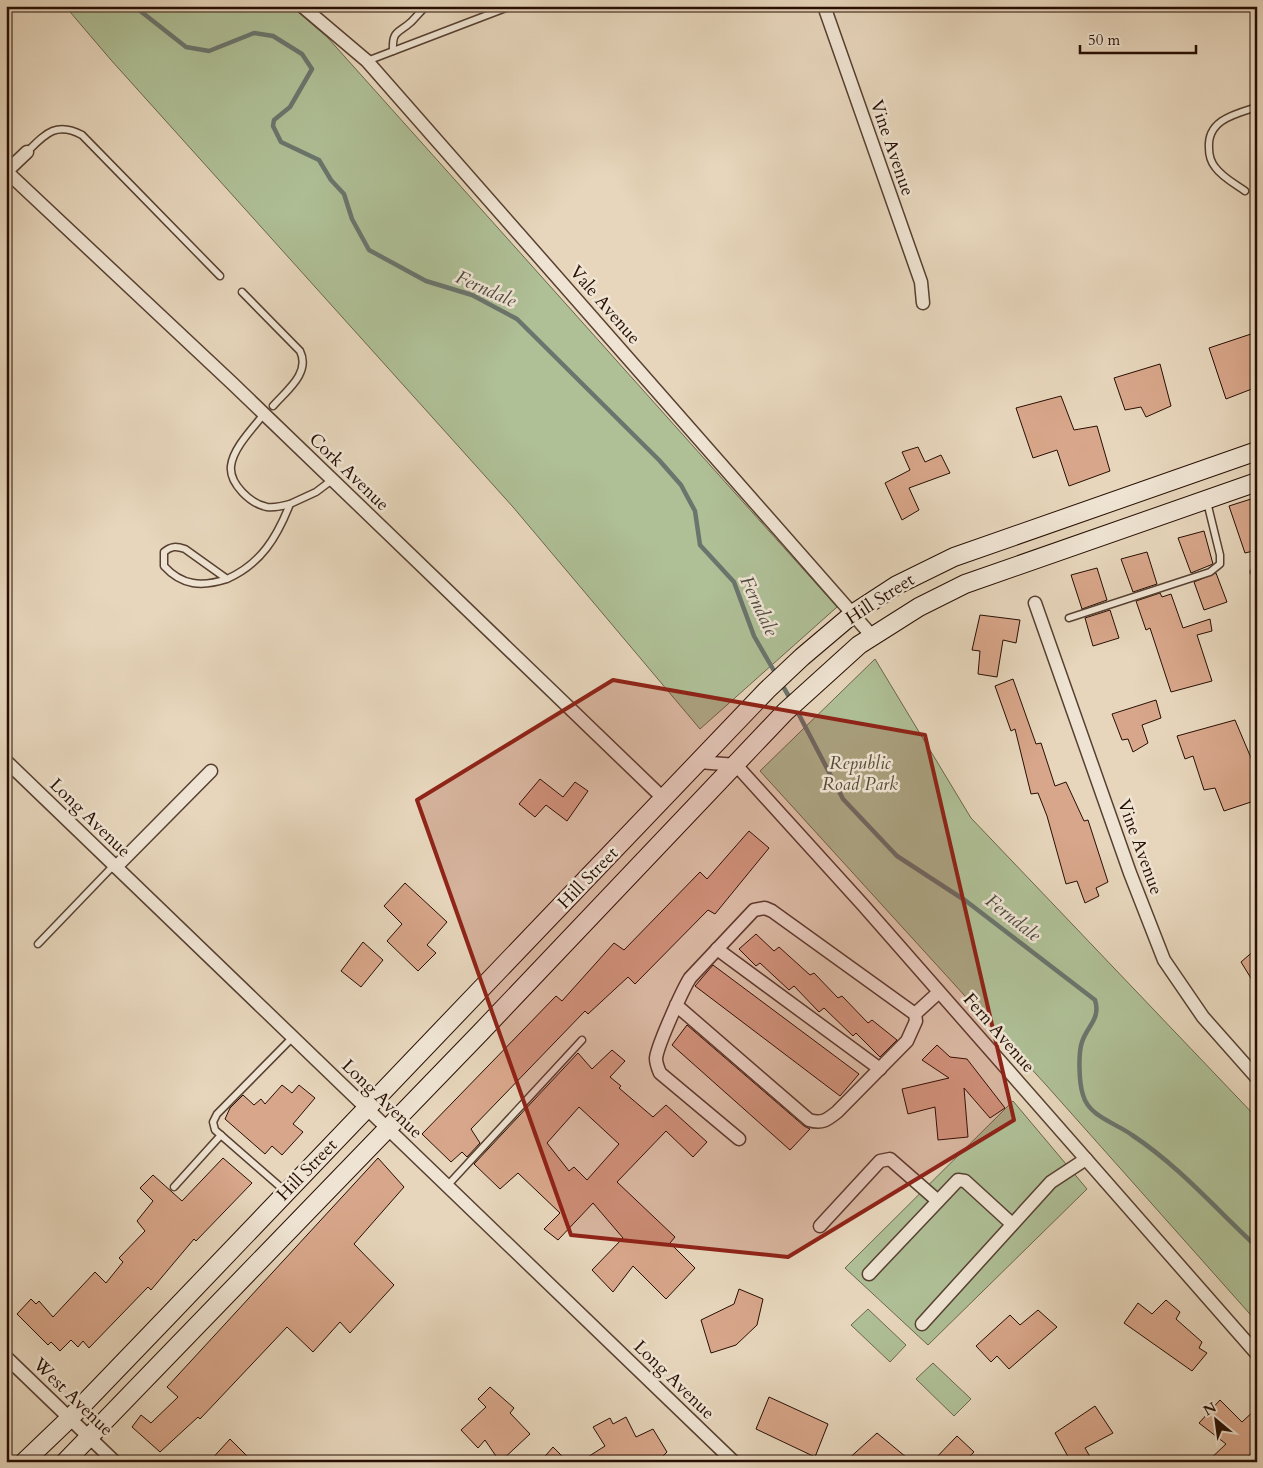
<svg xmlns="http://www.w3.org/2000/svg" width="1263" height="1468" viewBox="0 0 1263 1468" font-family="Cardo,serif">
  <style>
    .green { fill: #afbf96; stroke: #6b664c }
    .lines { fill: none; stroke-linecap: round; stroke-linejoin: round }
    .stream { stroke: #6a756d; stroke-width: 4.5 }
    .building { fill: #d8a68a; stroke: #270e03; fill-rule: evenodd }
    .service-casing { stroke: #574031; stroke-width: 9 }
    .minor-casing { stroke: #574031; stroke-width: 15 }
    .secondary-casing { stroke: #270e03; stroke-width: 20 }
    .service { stroke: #efe4d3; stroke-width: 6 }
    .minor { stroke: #efe4d3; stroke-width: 12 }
    .secondary { stroke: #efe4d3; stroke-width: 18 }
    .marked { fill: #8f2418; fill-opacity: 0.2; stroke: #8f2418; stroke-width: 4; stroke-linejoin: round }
    .labels { text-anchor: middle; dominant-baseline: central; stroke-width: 5; stroke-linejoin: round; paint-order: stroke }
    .street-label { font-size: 18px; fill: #270e03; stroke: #efe4d3 }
    .park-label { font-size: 18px; font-style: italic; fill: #574c36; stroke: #efe4d3 }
    .water-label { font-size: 19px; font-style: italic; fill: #4e4a41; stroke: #efe4d3 }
  </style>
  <rect width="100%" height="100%" fill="#e7d6bc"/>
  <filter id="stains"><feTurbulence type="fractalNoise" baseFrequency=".004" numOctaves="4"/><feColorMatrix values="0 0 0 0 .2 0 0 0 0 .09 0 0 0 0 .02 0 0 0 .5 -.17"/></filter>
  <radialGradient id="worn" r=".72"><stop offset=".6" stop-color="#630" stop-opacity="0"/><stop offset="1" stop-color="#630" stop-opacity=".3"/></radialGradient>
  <g class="green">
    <polygon points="65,6 291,6 328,38 837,607 700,729 513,507 111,60"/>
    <polygon points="875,659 971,818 1257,1118 1257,1322 1047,1086 760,771"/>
    <polygon points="1013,1101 1087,1189 928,1345 845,1268"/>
    <polygon points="868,1309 906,1345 890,1362 851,1325"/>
    <polygon points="933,1363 971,1399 954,1416 916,1379"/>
  </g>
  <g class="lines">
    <g class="stream">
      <polyline points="134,6 186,47 209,51 254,33 273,36 302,54 312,69 290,107 274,120 273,126 281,142 319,160 331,180 344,194 352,219 369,250 426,281 472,295 517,319 659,460 681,485 695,511 700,545 734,582 754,636 777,676"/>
      <polyline points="781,683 791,700"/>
      <path d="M796 709 843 799 897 856 966 901 1095 1000C1101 1019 1087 1026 1082 1042 1078 1054 1079 1083 1083 1095 1089 1117 1116 1123 1132 1135 1179 1166 1216 1209 1257 1247"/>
    </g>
  </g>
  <g class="building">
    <polygon points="1257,332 1257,387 1226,399 1209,348"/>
    <polygon points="1160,364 1171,406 1146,417 1141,407 1125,410 1114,378"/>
    <polygon points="1061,396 1074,430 1097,426 1110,471 1069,486 1057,450 1033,458 1016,408"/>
    <polygon points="918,447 925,462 941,455 950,473 909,488 919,510 902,520 885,483 910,470 902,452"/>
    <polygon points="1251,499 1257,514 1257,550 1245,553 1229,506"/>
    <polygon points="1204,531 1213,564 1191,573 1178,538"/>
    <polygon points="1147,552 1157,584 1133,592 1121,559"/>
    <polygon points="1097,568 1107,600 1082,609 1071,575"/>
    <polygon points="1216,573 1227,602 1204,610 1194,582"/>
    <polygon points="1160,593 1162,597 1171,594 1183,628 1210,619 1212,631 1197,635 1212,681 1171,692 1150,628 1146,630 1136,601"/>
    <polygon points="1110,610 1119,638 1093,646 1085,618"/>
    <polygon points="980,615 1020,620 1016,643 1003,640 997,677 978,674 980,651 972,650"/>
    <polygon points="1013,679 1036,744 1041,743 1055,786 1066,782 1084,821 1088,820 1108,882 1096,888 1099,896 1085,903 1077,881 1066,884 1047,816 1038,793 1031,794 1015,729 1011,731 995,686"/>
    <polygon points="1156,700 1161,718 1142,725 1148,743 1133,752 1128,739 1122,740 1112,714"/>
    <polygon points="1235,720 1257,772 1257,800 1224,811 1215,788 1204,790 1193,756 1185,759 1177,736"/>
    <polygon points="540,779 563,797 575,782 588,791 567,821 546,805 535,817 519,804"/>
    <polygon points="749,831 769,848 715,914 708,910 635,984 628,977 588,1014 585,1011 471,1129 480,1143 467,1157 462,1152 451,1162 422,1134 556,996 562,1001 614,943 624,950 700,872 707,879"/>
    <polygon points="405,883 447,922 427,945 436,953 418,971 387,941 402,924 384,906"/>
    <polygon points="756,934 774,951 779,947 810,975 814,973 838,998 842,996 868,1023 872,1020 897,1040 880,1057 856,1033 853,1036 824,1008 819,1012 794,986 789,990 760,963 756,966 739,949"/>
    <polygon points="363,942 383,960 361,987 341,971"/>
    <polygon points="1257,948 1257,988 1241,962"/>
    <polygon points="713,965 859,1074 840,1096 695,986"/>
    <polygon points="687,1025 804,1126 810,1129 790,1150 672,1045"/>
    <polygon points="937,1045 950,1057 967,1059 1005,1108 990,1118 964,1088 968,1137 938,1140 935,1107 908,1114 902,1089 949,1078 922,1060"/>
    <path d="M612 1050 625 1061 610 1077 621 1086 619 1088 653 1117 666 1105 707 1142 693 1157 666 1131 617 1182 675 1237 670 1243 695 1268 666 1299 633 1266 613 1292 592 1270 623 1238 593 1203 558 1240 544 1229 560 1213 518 1173 500 1189 474 1164 578 1053 592 1069ZM579 1107 619 1144 587 1180 574 1167 569 1171 547 1143Z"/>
    <polygon points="282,1085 292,1093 299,1085 315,1098 293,1124 303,1132 282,1155 272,1146 265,1154 225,1119 230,1108 243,1095 254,1105 261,1099 265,1104"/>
    <polygon points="223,1158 252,1183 196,1241 194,1239 151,1290 148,1287 89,1348 83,1341 78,1347 71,1340 60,1351 51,1342 48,1345 17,1314 31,1299 36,1304 39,1301 53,1317 95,1272 106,1283 123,1262 119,1258 145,1231 137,1221 153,1201 140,1188 153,1175 182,1201"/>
    <polygon points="378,1158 404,1187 354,1244 394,1285 350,1333 340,1322 313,1352 287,1327 200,1419 198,1417 160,1452 132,1427 141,1415 151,1423 178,1397 167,1387"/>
    <polygon points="739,1289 763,1299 757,1325 736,1345 711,1353 701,1320 734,1304"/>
    <polygon points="1166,1300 1180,1312 1176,1319 1202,1342 1199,1348 1207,1353 1192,1371 1124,1323 1138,1303 1152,1314"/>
    <polygon points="1038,1310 1057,1327 1009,1369 997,1356 991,1362 976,1346 1010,1315 1020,1325"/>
    <polygon points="490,1387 514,1408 510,1413 530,1434 500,1462 485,1440 478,1448 461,1430 486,1407 478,1399"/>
    <polygon points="769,1397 828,1424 815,1457 756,1429"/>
    <polygon points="1220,1400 1242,1422 1257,1408 1257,1447 1243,1462 1207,1462 1226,1444 1199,1423"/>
    <polygon points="1095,1406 1113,1433 1085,1448 1093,1462 1071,1462 1055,1433"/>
    <polygon points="626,1417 636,1437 653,1429 667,1452 657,1462 580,1462 605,1446 593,1427 610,1418 613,1424"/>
    <polygon points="877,1433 912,1462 845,1462"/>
    <polygon points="957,1436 974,1452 964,1462 932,1462"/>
    <polygon points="230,1439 253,1462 209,1462"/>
    <polygon points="553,1447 568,1462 540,1462"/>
  </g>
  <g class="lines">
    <defs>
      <g id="service">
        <path d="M393 51C392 30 398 34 411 22 416 17 421 11 426 6"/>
        <polyline points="367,61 511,6"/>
        <path d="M27 152C45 134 56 121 82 135L220 276"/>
        <path d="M1245 191C1235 184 1222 177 1215 167 1211 162 1209 154 1209 148 1207 120 1235 114 1257 107"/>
        <path d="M242 292 300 351C311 373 286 391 273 406"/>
        <path d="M264 414C253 428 233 448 231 466 229 484 251 504 267 507 275 508 283 506 290 504"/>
        <polyline points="1254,572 1257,571"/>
        <path d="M227 579C202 587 182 586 164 566V552C171 546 176 546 185 549L227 579C261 564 277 537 290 504L316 492 332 480"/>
        <polyline points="1069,618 1210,572 1220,564 1220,555 1207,502"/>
        <polyline points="38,944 114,865"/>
        <polyline points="447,1186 582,1040"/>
        <polyline points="174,1187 221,1135"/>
        <polyline points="285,1191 215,1130 213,1122 217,1114 293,1037"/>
      </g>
      <g id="minor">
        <polyline points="302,6 367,61 872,636"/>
        <polyline points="824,6 921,282 923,303"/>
        <polyline points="6,171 233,384 664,799"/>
        <polyline points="6,172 27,152"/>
        <polyline points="1035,603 1130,873 1164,960 1203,1017 1257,1078"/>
        <polyline points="6,761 734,1462"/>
        <polyline points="699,762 736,765 863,905 1257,1354"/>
        <polyline points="116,867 211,771"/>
        <polyline points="717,949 880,1069"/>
        <path d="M676 1005 809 1120C822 1124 827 1120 837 1112L907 1041 916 1021 915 1014 772 911 765 908 754 910 690 978C682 991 658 1044 656 1058 656 1064 658 1068 660 1073L739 1139"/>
        <polyline points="915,1014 939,992"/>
        <polyline points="820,1226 880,1161 890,1159 938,1201"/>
        <polyline points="869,1274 958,1180 965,1181 1012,1224"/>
        <polyline points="922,1324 1051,1182 1086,1159"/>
        <polyline points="6,1357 115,1462"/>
      </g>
      <g id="secondary">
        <polyline points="24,1462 70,1418 171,1313 767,690 802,657 854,613 897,585 954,557 1257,451"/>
        <polyline points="65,1462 480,1033 785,712 859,645 919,607 965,584 1257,482"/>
      </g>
    </defs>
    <use href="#service" class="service-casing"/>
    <use href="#minor" class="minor-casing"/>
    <use href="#secondary" class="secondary-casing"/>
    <use href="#service" class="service"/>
    <use href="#minor" class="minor"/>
    <use href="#secondary" class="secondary"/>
  </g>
  <path class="marked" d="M613 680 925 735 1014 1120 788 1257 571 1235 417 800Z"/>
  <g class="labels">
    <g class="street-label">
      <text transform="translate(892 148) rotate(71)">Vine Avenue</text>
      <text transform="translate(605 305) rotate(49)">Vale Avenue</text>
      <text transform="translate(349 472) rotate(44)">Cork Avenue</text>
      <text transform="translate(880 599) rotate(-33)">Hill Street</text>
      <text transform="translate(90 818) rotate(44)">Long Avenue</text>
      <text transform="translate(1140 847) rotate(70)">Vine Avenue</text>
      <text transform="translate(588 878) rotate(-46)">Hill Street</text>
      <text transform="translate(999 1033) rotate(49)">Fern Avenue</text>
      <text transform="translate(382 1099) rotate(44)">Long Avenue</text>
      <text transform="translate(307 1170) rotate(-46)">Hill Street</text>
      <text transform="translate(674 1380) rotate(44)">Long Avenue</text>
      <text transform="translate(73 1397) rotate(44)">West Avenue</text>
    </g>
    <g class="park-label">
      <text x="860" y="763">Republic<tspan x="860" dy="21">Road Park</tspan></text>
    </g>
    <g class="water-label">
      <text transform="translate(486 289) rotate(24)">Ferndale</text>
      <text transform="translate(759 606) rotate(65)">Ferndale</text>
      <text transform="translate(1013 918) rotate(38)">Ferndale</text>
    </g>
  </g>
  <rect width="1263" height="1468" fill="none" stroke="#e7d6bc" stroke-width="25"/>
  <rect x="8" y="8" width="1248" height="1453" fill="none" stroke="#270e03" stroke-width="2.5"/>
  <rect x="12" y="12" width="1238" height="1443" fill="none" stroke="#270e03"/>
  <g transform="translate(1216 1420) rotate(331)" stroke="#efe4d3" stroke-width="4" paint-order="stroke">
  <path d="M0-4L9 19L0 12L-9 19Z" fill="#270e03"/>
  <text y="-8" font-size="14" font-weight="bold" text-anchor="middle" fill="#270e03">N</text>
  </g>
  <path d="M1080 45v8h116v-8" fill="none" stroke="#270e03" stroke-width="2.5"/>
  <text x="1088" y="45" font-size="15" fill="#270e03" stroke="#efe4d3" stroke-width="4" paint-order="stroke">50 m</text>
  <rect width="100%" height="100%" filter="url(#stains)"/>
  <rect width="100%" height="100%" fill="url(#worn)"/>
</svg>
